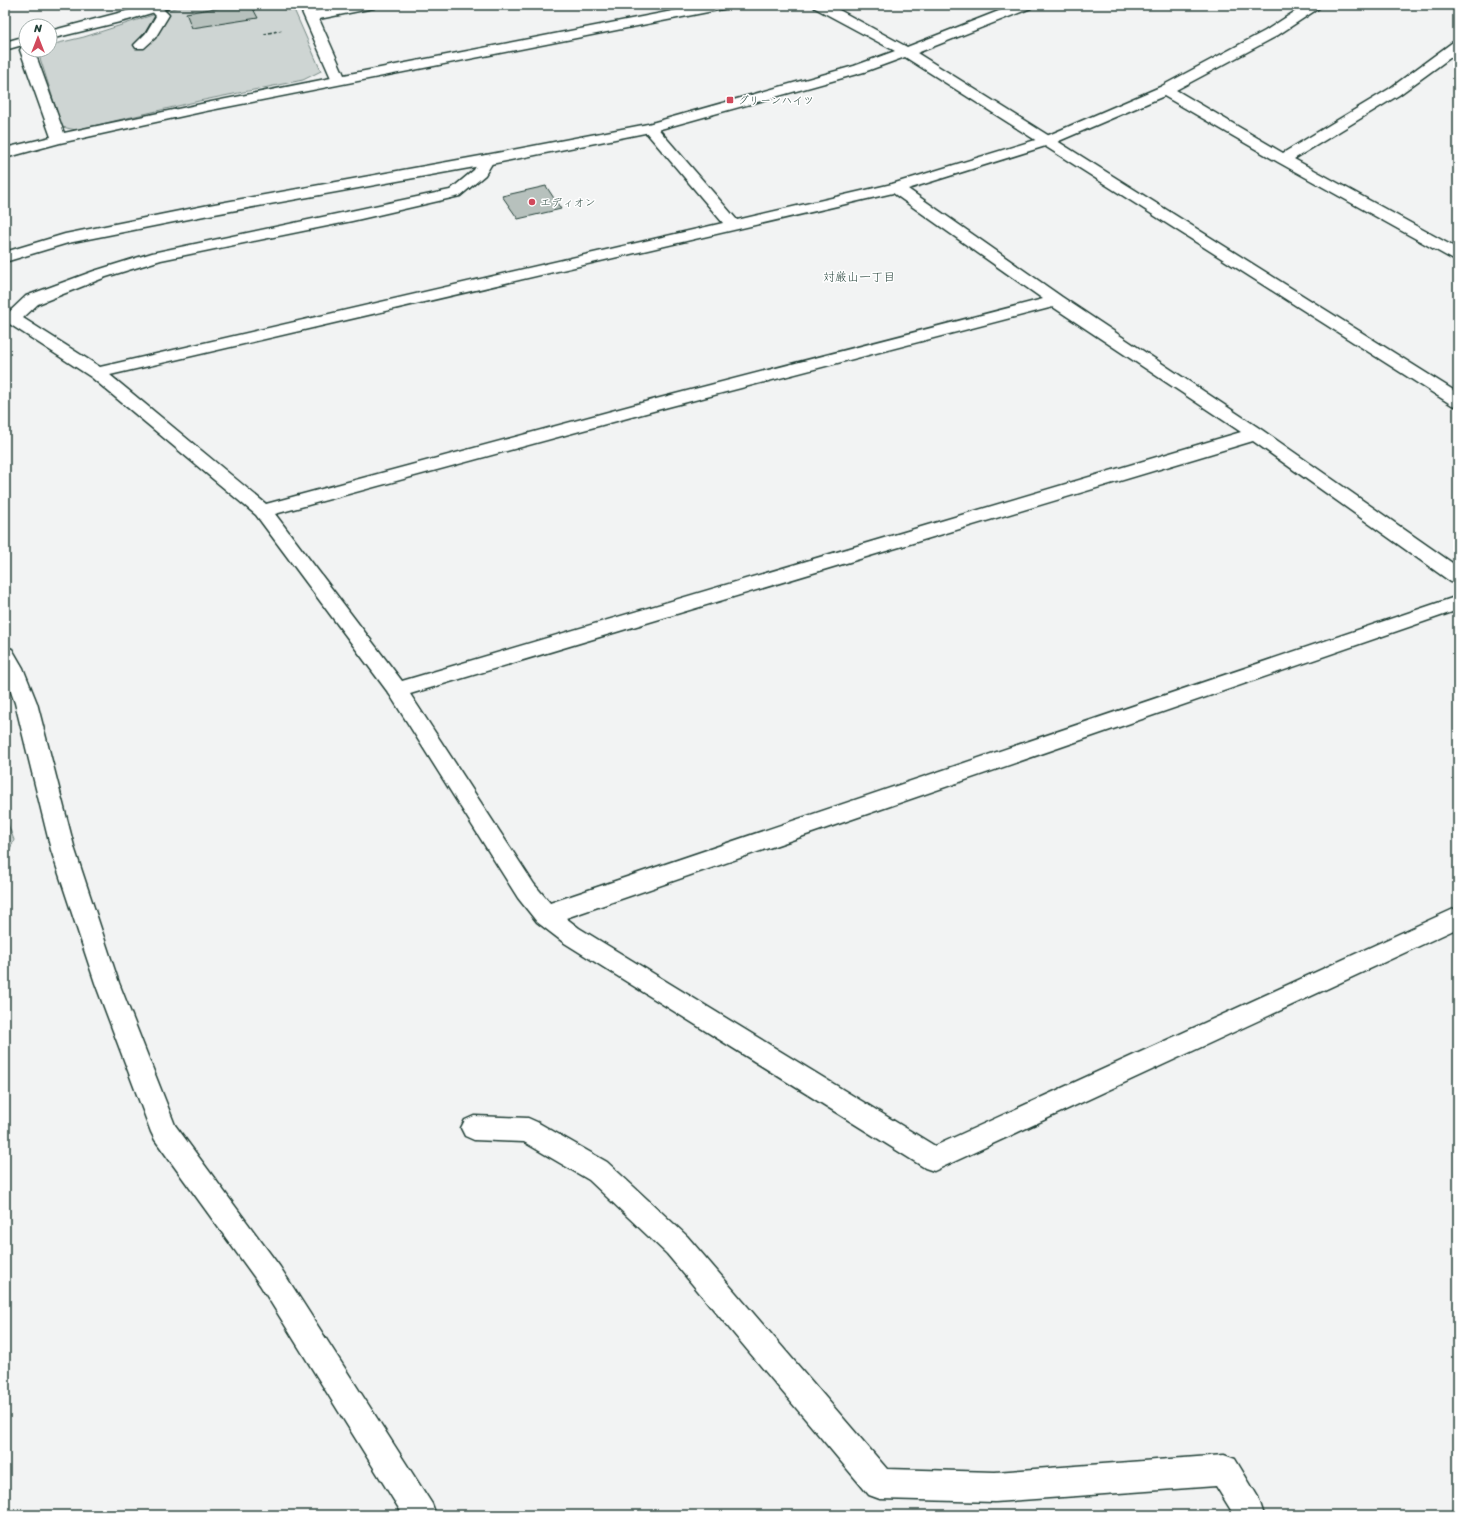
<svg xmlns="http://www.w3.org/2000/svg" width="1463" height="1520" viewBox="0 0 1463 1520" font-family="Sriracha,'Klee One',sans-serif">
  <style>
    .green { fill: #ced5d3; stroke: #768984 }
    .building { fill: #b7c1bd; stroke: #1f3d34 }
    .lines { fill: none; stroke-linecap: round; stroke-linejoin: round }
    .lane-casing { stroke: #1f3d34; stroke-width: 3 }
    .street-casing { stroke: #1f3d34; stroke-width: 3 }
    .secondary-casing { stroke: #1f3d34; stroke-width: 3 }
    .path { stroke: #1f3d34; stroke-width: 1.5; stroke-dasharray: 3 2; stroke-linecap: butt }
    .lane { fill: #fff; fill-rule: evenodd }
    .street { fill: #fff; fill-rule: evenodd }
    .secondary { fill: #fff; fill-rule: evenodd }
    .poi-dot { fill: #d1495b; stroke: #fff; stroke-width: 1.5 }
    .labels { text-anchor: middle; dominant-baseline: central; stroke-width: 3; stroke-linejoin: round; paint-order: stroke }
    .far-poi-label { font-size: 11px; fill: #1f3d34; stroke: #fff; text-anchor: start }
    .far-neighbourhood-label { font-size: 12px; fill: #1f3d34; stroke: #fff }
  </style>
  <rect width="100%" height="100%" fill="#f2f3f3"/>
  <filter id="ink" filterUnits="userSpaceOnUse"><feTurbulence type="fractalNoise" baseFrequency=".025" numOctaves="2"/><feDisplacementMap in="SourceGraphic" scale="8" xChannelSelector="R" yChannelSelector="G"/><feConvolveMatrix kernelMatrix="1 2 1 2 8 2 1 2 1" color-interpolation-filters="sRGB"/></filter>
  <g filter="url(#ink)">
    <g class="green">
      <polygon points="184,5 292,5 321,71 303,80 199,101 76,130 62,127 39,55 44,50 50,50 50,45 84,37"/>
      <polygon points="5,816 14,840 5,860"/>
    </g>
    <g class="building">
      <polygon points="235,5 251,5 258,18 192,28 186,13"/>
      <polygon points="546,186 561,209 518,219 502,196"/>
    </g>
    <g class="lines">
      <defs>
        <polygon id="lane" points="151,5 159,5 169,15 155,38 144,48 136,48 134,45 146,33 156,16 149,8"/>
        <g id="street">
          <polygon points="149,5 170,5 168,8 128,20 50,39 50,31"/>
          <polygon points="299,5 313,5 315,11 348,5 376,5 374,8 319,19 344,75 703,5 730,5 728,8 723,9 206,111 60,143 5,158 5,148 51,137 20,50 22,47 26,46 26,50 34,50 64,133 206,103 331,78"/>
          <path d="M1305 5H1321L1319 8 1275 37 1176 90 1283 153 1389 89 1453 42 1458 41V52L1399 95 1294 159 1458 249V261L1452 259 1278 162 1164 96 1052 144 908 189 1062 297 1262 430 1458 567V584L1451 582 1253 441 410 694 534 884 550 903 1458 596V610L566 918 579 928 935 1146 1458 907V928L934 1171 925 1168 563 942 537 922 518 898 390 695 256 515 91 377 5 321 6 315 26 296 94 271 152 253 450 190 474 170 481 157 486 155 491 157 494 160 485 175 460 196 352 221 161 260 106 277 38 304 23 318 100 367 723 223 645 131 643 128 645 125 650 124 655 125 737 220 892 184 1042 138 1160 87 1265 31ZM893 193 1043 299 656 399 266 504 110 375ZM1053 307 1241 432 402 681 275 514 668 407Z"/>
          <polygon points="26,36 26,44 5,50 5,42"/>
          <polygon points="474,1116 528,1118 537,1122 607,1162 687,1236 887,1469 995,1472 1224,1455 1235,1459 1258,1497 1264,1515 1234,1515 1216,1486 995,1502 880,1499 869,1495 667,1254 589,1180 524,1142 474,1140 465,1136 461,1128 465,1120"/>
        </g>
        <g id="secondary">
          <polygon points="813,5 830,5 907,47 1014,5 1033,5 1031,8 917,53 1458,393 1458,407 1452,405 905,57 864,72 650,132 486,165 209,215 68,243 5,262 5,252 65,234 209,205 486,155 648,124 854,66 895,51 815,8"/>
          <polygon points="5,647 12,649 23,668 37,703 75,850 119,983 175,1125 280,1267 432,1504 436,1515 403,1515 260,1285 155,1140 151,1132 95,983 51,850 15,703 5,675"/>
        </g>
      </defs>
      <use href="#lane" class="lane-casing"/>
      <use href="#street" class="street-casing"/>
      <use href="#secondary" class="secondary-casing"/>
      <polyline class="path" points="264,34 283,30"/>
      <use href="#lane" class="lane"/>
      <use href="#street" class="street"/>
      <use href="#secondary" class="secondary"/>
    </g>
  </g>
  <g class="poi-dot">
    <rect x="726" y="96" width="8" height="8" rx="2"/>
    <circle cx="532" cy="202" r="4"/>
  </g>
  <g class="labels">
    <g class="far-poi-label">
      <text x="738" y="100">グリーンハイツ</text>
      <text x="540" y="202">エディオン</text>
    </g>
    <g class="far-neighbourhood-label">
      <text x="859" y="277">対厳山一丁目</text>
    </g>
  </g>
  <rect width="1463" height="1520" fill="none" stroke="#fff" stroke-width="20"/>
  <rect x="10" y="10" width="1443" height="1500" fill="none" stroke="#1f3d34" stroke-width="1.5" filter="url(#ink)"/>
  <g transform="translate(38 38)"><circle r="19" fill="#ffffff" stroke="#a5b1ae"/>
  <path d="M0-3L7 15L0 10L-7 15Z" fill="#d1495b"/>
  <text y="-6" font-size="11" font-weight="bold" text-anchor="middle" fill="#1f3d34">N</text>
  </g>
</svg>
